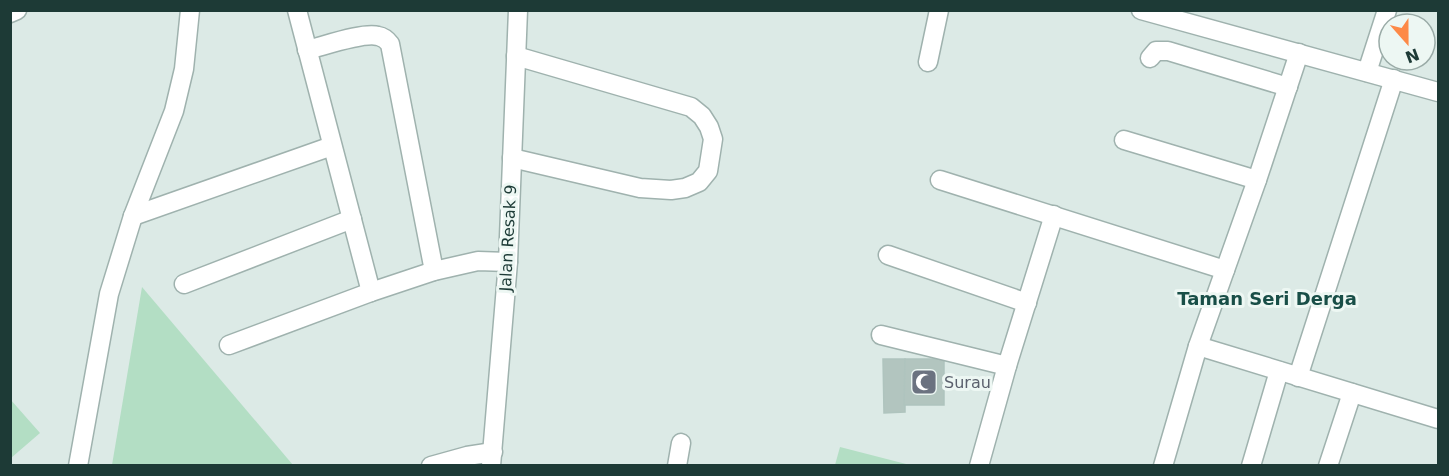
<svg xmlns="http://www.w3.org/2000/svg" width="1449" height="476" viewBox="0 0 1449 476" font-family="'DejaVu Sans',sans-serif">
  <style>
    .green { fill: #b3dec4 }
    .building { fill: #b2c5bf; stroke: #afc4be; stroke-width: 1.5 }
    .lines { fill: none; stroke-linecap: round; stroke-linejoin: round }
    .minor-casing { stroke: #9fb2ae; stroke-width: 21 }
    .minor { stroke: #fff; stroke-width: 18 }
    .labels { text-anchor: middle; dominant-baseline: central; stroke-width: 6; stroke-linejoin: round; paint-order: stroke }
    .street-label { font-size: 16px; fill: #1d3a36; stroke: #edf7f3 }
    .worship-label { font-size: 16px; fill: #5b616d; stroke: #edf7f3; text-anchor: start }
    .neighbourhood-label { font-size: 18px; font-weight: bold; fill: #184e47; stroke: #edf7f3 }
  </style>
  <rect width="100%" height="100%" fill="#dceae6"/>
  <g class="green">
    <polygon points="142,287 293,465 112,465"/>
    <polygon points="10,399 40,433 11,458 10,458"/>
    <polygon points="840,447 910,465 835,465"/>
  </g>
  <g class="building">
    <polygon points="883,359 905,359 905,412 884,413"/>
    <polygon points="905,359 944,359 944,405 904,405"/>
  </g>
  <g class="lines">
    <defs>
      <g id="minor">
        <polyline points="297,10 371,292"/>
        <polyline points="1141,10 1438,92"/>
        <polyline points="10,13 17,10"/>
        <path d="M307 50C324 46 363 32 378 36 384 37 387 40 390 44L434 271"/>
        <polyline points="1150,58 1156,51 1168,51 1288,87"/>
        <polyline points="928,62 939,10"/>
        <polyline points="1367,72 1387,10"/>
        <polyline points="1124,140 1257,180"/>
        <polyline points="512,158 640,188 671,190 685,188 699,182 708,171 713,139 709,127 702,116 691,107 516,56"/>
        <polyline points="940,180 1225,270"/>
        <polyline points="133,216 332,146"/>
        <polyline points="888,255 1027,303"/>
        <polyline points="184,284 352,219"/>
        <polyline points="881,335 1007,366"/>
        <polyline points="229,345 371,292 434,271 478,261 508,262"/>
        <polyline points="1198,346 1438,419"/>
        <polyline points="1298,377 1394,79"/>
        <polyline points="78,466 109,294 133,216 174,111 184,69 190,10"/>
        <polyline points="431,466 467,456 493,452"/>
        <polyline points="491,466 508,262 518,10"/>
        <polyline points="677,466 681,443"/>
        <polyline points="979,466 1007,366 1054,215"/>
        <polyline points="1163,466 1198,346 1257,180 1299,53"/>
        <polyline points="1251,466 1279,371"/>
        <polyline points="1328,466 1352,393"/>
      </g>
    </defs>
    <use href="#minor" class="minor-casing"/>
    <use href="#minor" class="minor"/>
  </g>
  <defs>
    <symbol id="mosque-square" viewBox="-11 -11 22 22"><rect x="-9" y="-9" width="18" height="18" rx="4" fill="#6b7280" stroke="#edf7f3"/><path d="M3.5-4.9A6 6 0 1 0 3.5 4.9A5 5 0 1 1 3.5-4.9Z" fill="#fff"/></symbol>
  </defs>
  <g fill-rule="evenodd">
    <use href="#mosque-square" x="909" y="367" width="30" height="30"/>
  </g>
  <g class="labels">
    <g class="street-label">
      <text transform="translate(508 238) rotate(-87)">Jalan Resak 9</text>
    </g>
    <g class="worship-label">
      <text x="944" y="382">Surau</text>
    </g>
    <g class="neighbourhood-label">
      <text x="1267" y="298">Taman Seri Derga</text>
    </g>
  </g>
  <rect width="1449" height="476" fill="none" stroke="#1d3a36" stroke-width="24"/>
  <g transform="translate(1407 42) rotate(159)"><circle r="28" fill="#edf7f3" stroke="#9aaba7" stroke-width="1.5"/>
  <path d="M0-4.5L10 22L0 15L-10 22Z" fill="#fd8947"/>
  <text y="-9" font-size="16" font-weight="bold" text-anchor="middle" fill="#1d3a36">N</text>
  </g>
</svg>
